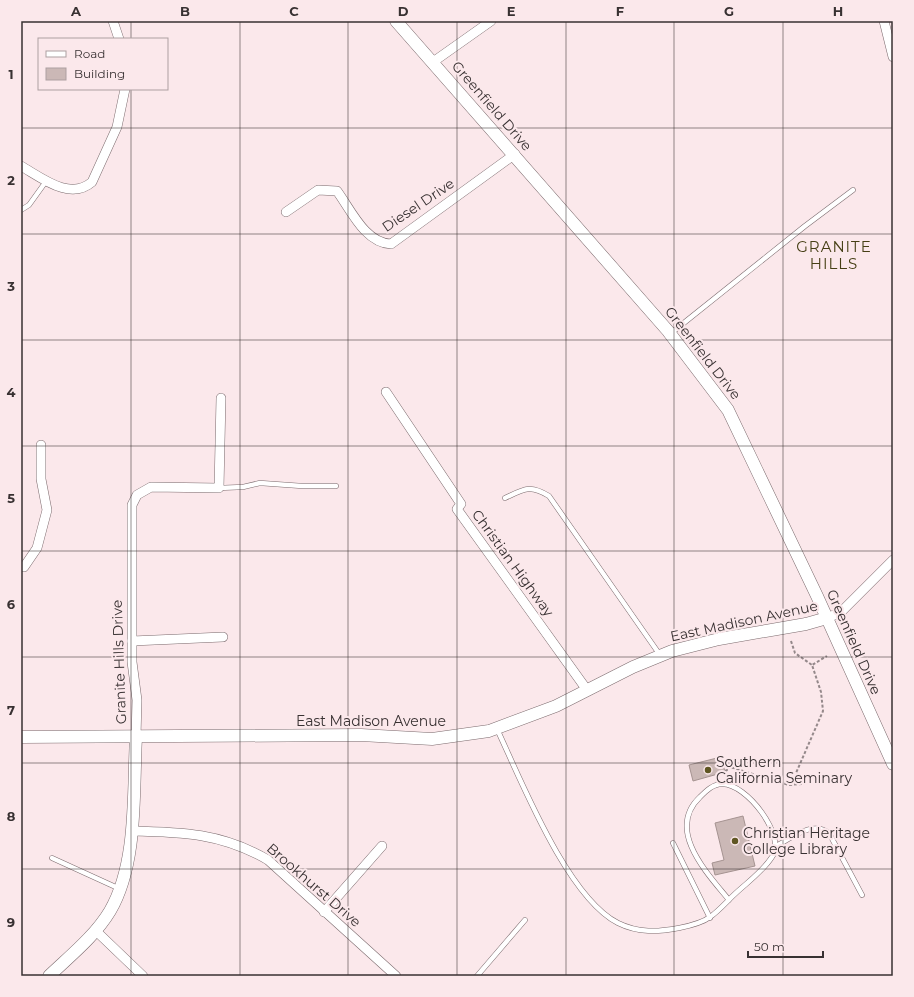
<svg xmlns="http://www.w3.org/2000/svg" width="914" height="997" viewBox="0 0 914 997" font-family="Montserrat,sans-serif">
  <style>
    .building { fill: #cbb8b6; stroke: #a59391 }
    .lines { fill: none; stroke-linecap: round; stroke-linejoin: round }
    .lane-casing { stroke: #7b6a6d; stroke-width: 5.5 }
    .street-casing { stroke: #7b6a6d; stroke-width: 10 }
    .secondary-casing { stroke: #7b6a6d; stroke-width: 13 }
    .path { stroke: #94888a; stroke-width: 2; stroke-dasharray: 3 2; stroke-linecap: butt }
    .lane { stroke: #fff; stroke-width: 4.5 }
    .street { stroke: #fff; stroke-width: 9 }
    .secondary { stroke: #fff; stroke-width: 12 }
    .grid { fill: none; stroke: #383132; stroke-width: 1; stroke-opacity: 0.55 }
    .poi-dot { fill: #5f5623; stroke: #fbe8eb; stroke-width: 1.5 }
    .labels { text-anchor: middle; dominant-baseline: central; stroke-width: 4; stroke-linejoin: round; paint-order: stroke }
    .street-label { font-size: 14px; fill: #383132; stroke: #fbe8eb }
    .poi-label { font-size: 14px; fill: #383132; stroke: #fbe8eb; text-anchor: start }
    .neighbourhood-label { font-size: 15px; letter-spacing: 1px; fill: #463f15; stroke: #fbe8eb }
    .neatline { fill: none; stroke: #383132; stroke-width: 1.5 }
    .grid-label { font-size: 13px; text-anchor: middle; font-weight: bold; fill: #383132 }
  </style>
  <rect width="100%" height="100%" fill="#fbe8eb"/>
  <g class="building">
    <polygon points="721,757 725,772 693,781 689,765"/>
    <polygon points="743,816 755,866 715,875 712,863 724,860 715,823"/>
  </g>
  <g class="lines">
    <defs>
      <g id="lane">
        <polyline points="21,210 29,205 47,180"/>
        <polyline points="670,334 805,226 853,190"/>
        <polyline points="219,488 243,487 260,483 302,486 336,486"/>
        <path d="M505 498C524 489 530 484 549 496L660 655"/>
        <path d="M497 729C521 780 567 897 618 923 638 933 658 932 679 928 689 926 702 923 710 917 720 910 728 900 737 892 749 881 763 871 772 857 787 836 746 783 722 784 713 784 706 791 700 797 665 830 708 874 729 900"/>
        <polyline points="673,843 710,918"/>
        <path d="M776 846C792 838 812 820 829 833L862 895"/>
        <polyline points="52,858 120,889"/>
        <polyline points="477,976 525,920"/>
      </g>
      <g id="street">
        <polyline points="113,21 119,39"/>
        <polyline points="884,21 893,57"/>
        <polyline points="433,62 491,21"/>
        <path d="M21 166C42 178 70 201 92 182L117 127 125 89"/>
        <path d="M286 212 318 190 337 191C351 210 365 243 391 244L515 154"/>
        <polyline points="386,392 461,504 457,509 587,690"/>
        <polyline points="21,566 24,567 37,548 47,510 41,479 41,445"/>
        <polyline points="827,618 841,612 893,560"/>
        <polyline points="132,641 223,637"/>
        <polyline points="136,737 137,700 132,662 132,505 137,495 151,487 219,488 221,398"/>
        <path d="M131 831C182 832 222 833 268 860L396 976"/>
        <polyline points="324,912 382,846"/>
        <polyline points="95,930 143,976"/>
      </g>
      <g id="secondary">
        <polyline points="396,21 668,331 728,410 817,596 893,764"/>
        <polyline points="21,737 361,735 432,739 489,731 556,706 633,667 672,651 719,639 806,624 827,618"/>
        <path d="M49 976C70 956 95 936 110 911 138 863 133 792 136 737"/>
      </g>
    </defs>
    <use href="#lane" class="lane-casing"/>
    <use href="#street" class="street-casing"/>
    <use href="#secondary" class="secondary-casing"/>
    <g class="path">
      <polyline points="791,641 795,653 812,665"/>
      <polyline points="725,771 727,770 727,767 730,767 789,785 801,784 796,773 823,711 821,692 812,665 827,656"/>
    </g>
    <use href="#lane" class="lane"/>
    <use href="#street" class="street"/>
    <use href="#secondary" class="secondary"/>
  </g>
  <path class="grid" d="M131 21V39M240 21V976M348 21V976M457 21V976M566 21V976M674 21V976M783 21V976M131 89V976M21 128H893M21 234H893M21 340H893M21 446H893M21 551H893M21 657H893M21 763H893M21 869H893"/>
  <g class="poi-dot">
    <circle cx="708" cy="770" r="4"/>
    <circle cx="735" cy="841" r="4"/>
  </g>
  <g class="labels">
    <g class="street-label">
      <text transform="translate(492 106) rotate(49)">Greenfield Drive</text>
      <text transform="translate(418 205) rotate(-34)">Diesel Drive</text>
      <text transform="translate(703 353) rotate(52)">Greenfield Drive</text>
      <text transform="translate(513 563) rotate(54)">Christian Highway</text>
      <text transform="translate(744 621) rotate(-12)">East Madison Avenue</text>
      <text transform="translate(854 642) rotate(66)">Greenfield Drive</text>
      <text transform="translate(119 662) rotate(-92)">Granite Hills Drive</text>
      <text x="371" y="721">East Madison Avenue</text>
      <text transform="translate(314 885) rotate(41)">Brookhurst Drive</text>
    </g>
    <g class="poi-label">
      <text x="716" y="762">Southern<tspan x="716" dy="16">California Seminary</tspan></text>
      <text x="743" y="833">Christian Heritage<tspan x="743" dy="16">College Library</tspan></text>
    </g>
    <g class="neighbourhood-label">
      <text x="834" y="246">GRANITE<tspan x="834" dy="17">HILLS</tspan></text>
    </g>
  </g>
  <rect width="914" height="997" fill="none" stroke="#fbe8eb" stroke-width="44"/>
  <rect x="38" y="38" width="130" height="52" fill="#fbe8eb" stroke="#ad9fa1"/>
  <rect x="46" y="51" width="20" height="6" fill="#ffffff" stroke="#ad9fa1"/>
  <text x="74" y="58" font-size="12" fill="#383132">Road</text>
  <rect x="46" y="68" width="20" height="12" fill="#cbb8b6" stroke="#ad9fa1"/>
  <text x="74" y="78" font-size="12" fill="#383132">Building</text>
  <path d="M748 951v6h75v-6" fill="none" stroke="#383132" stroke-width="2"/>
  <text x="754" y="951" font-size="12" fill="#383132" stroke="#fbe8eb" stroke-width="3" paint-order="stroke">50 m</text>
  <rect x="22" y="22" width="870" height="953" class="neatline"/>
  <g class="grid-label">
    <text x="76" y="16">A</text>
    <text x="185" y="16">B</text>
    <text x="294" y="16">C</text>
    <text x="403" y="16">D</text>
    <text x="511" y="16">E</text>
    <text x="620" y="16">F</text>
    <text x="729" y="16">G</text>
    <text x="838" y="16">H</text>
    <text x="11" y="79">1</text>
    <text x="11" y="185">2</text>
    <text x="11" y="291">3</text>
    <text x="11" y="397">4</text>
    <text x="11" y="503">5</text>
    <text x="11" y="609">6</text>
    <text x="11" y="715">7</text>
    <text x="11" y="821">8</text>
    <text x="11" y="927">9</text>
  </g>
</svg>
